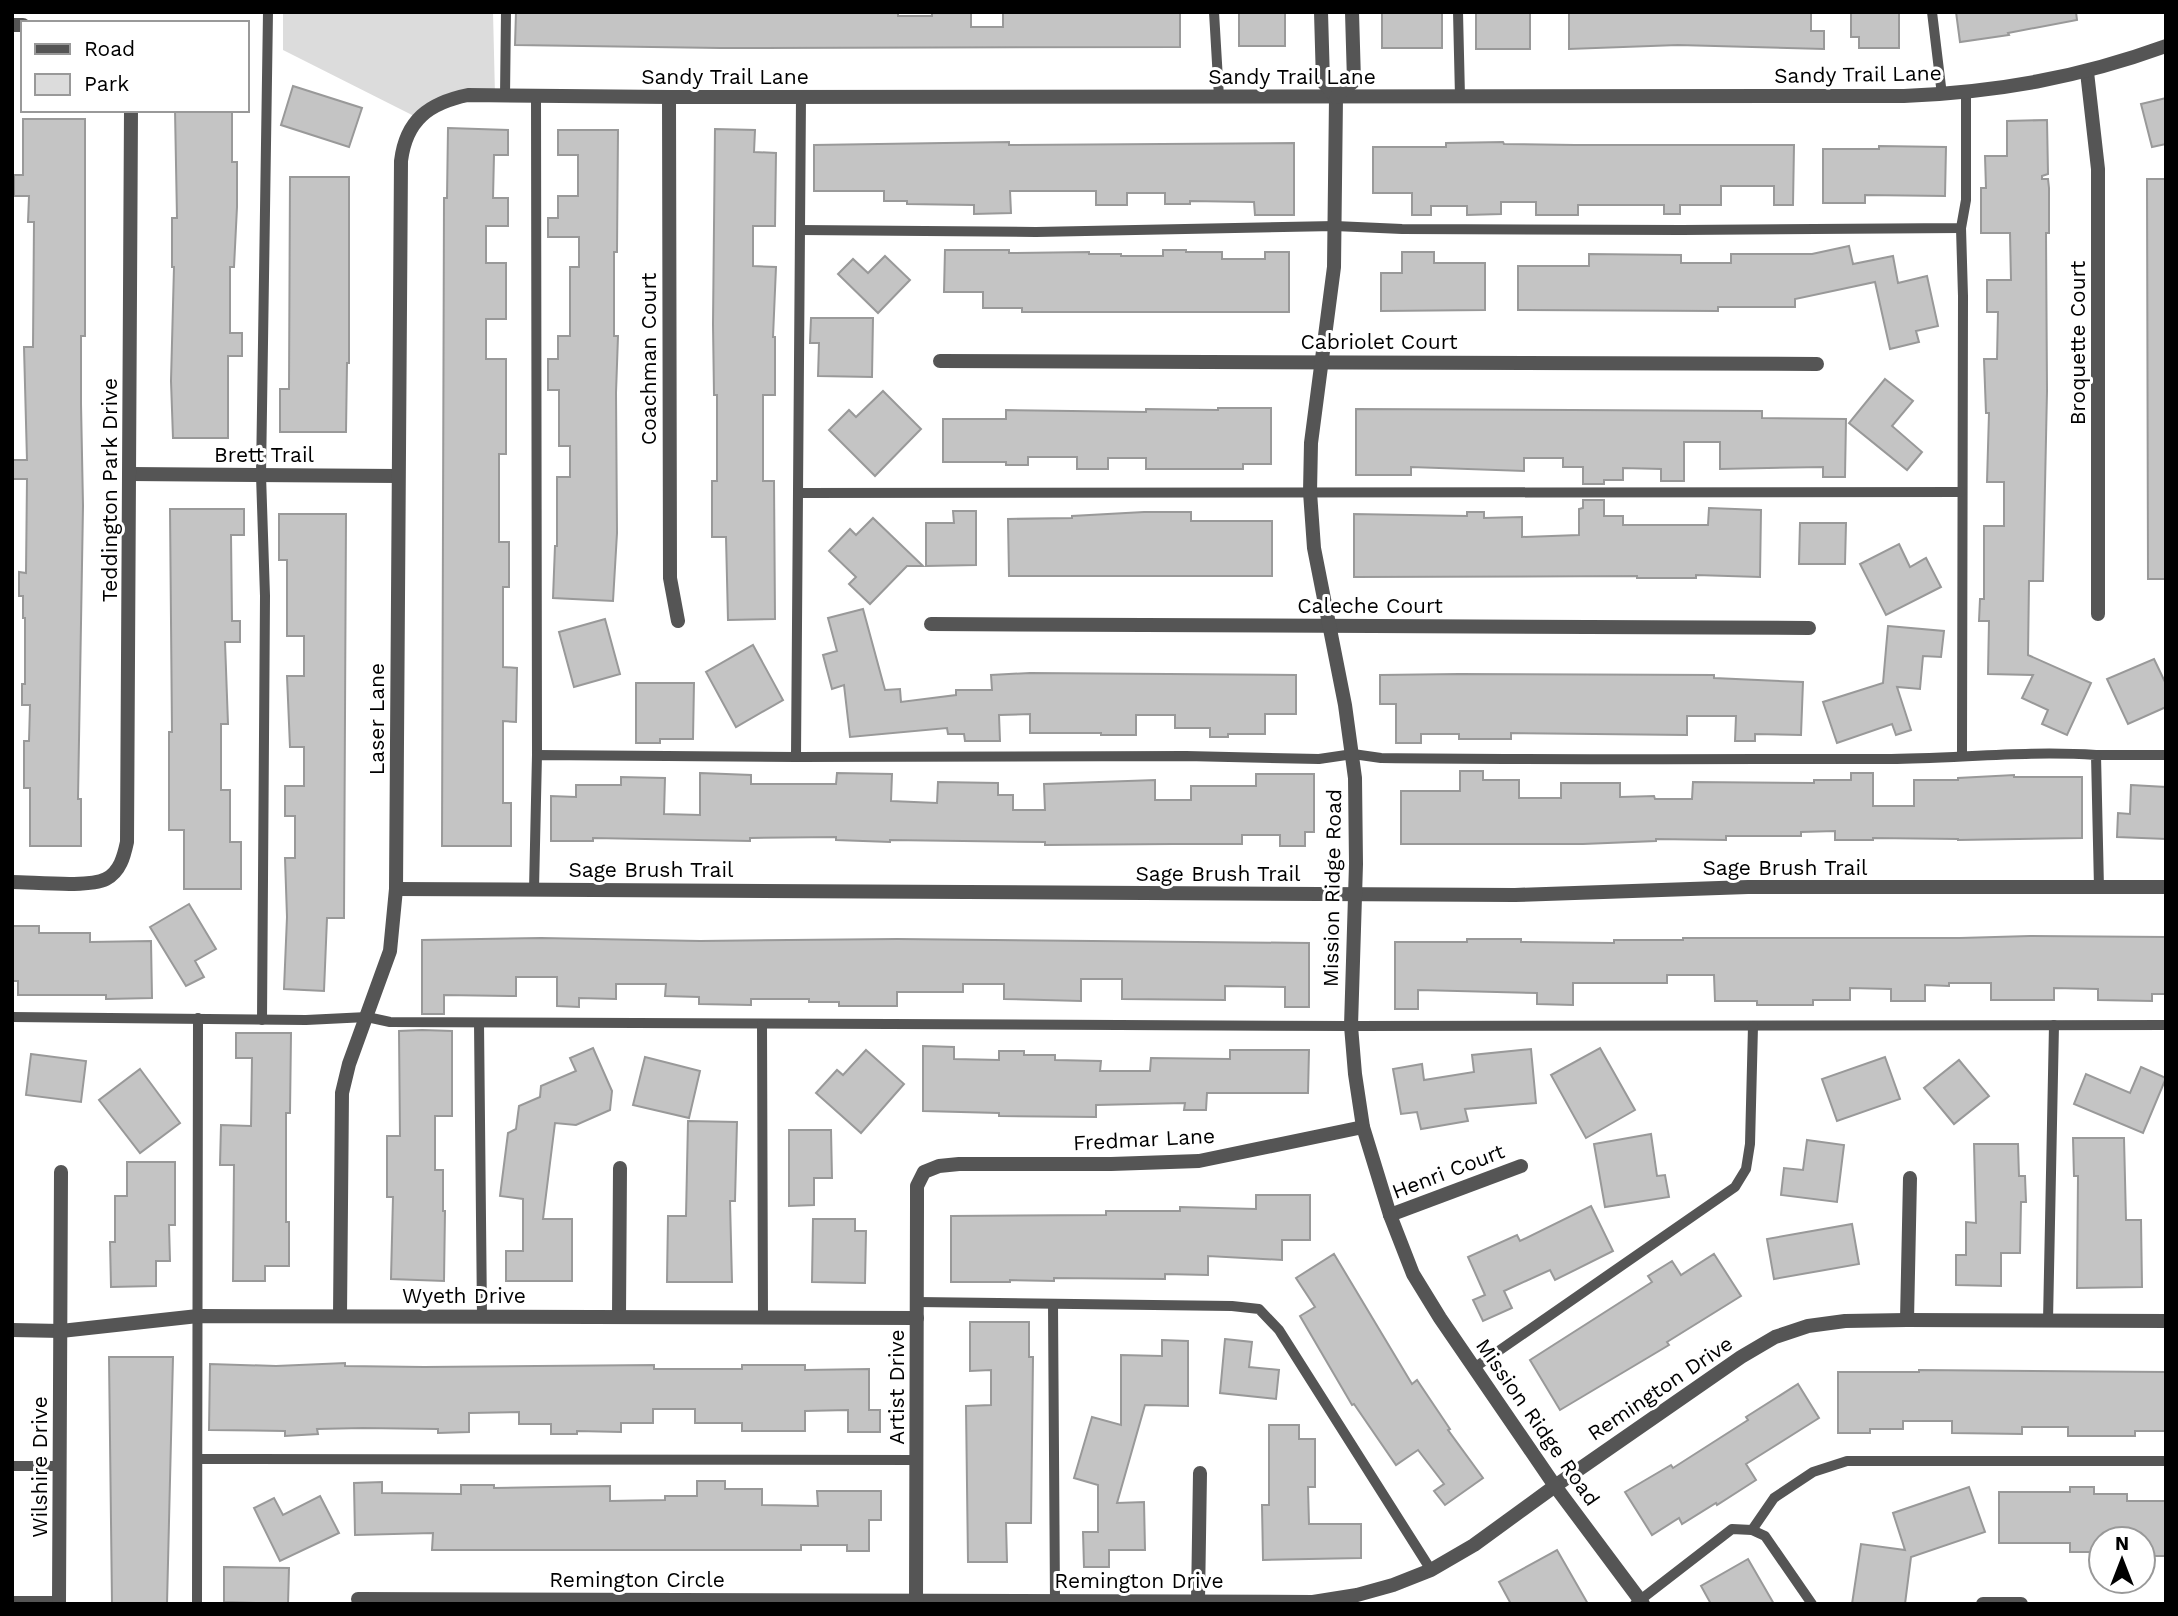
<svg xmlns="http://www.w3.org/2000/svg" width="2178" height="1616" viewBox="0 0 2178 1616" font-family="'Work Sans',sans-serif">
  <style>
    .green { fill: #dcdcdc }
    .building { fill: #c4c4c4; stroke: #999; stroke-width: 2 }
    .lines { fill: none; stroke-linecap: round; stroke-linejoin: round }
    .service { stroke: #555; stroke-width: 10 }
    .minor { stroke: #555; stroke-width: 14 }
    .tertiary { stroke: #555; stroke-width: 14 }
    .labels { text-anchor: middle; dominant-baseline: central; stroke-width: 6; stroke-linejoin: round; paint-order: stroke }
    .street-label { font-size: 21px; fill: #000; stroke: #fff }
  </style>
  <rect width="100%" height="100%" fill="#fff"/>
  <polygon class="green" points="283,12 493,12 495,95 468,95 418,118 283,50"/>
  <g class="building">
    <polygon points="516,12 898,12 898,16 932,16 932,12 971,12 971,27 1003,27 1003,12 1180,12 1180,47 720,48 515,45"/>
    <rect x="1239" y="12" width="46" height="34"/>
    <rect x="1382" y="12" width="60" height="36"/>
    <rect x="1476" y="12" width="54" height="37"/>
    <polygon points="1569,12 1811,12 1811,31 1824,31 1824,49 1678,45 1569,49"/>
    <polygon points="1851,12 1899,12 1899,48 1859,48 1859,37 1851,37"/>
    <polygon points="1956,12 2076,12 2077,20 2008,33 2009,35 1960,42"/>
    <polygon points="293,86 362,108 349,147 281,125"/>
    <polygon points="2166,98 2166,144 2152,147 2141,104"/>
    <polygon points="175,110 232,110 232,162 237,162 237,207 234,267 230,267 230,333 242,333 242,356 228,356 228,438 173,438 171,381 174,267 172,267 172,218 177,218"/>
    <polygon points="23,119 85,119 85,336 81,336 81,404 83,506 78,799 81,799 81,846 30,846 30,788 24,788 24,741 29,741 30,705 22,705 22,684 25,684 25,618 23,618 23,596 19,596 19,572 26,573 27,479 13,479 13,460 27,460 24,347 33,347 34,222 28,222 29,196 14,196 14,175 23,175"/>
    <polygon points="2047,120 2048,174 2042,176 2042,179 2048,179 2049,188 2049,233 2046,233 2047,391 2043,581 2029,581 2028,655 2091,683 2067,735 2042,724 2048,710 2022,698 2033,675 1988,674 1989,621 1979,621 1980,599 1984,599 1984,526 2004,526 2004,482 1987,482 1989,413 1986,413 1984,359 1997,359 1998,312 1987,312 1987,280 2011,280 2010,233 1981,233 1981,188 1986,188 1985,156 2007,156 2007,121"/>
    <polygon points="448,128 508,130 508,155 494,155 493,198 508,198 508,226 486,226 486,263 506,263 506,319 486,319 486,359 506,359 506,454 499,454 499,542 509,542 509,587 503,587 503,667 517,668 516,722 503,721 503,803 511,803 511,846 442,846 444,198 447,198"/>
    <polygon points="715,129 755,130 754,152 776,153 775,226 753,226 753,266 776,267 773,337 775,337 775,395 763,395 763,481 774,481 775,619 728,620 726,537 712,537 712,481 717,481 717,395 714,395 713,324"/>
    <polygon points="558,130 618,130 617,252 614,252 614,336 618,336 616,393 617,533 613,601 553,598 555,546 557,546 557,477 570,477 570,446 559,446 559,390 548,390 548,359 558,359 558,336 570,336 570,267 579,267 579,237 548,237 548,218 558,218 558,196 578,196 578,155 558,155"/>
    <polygon points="1009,142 1009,145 1294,143 1294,215 1255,215 1254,202 1190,201 1190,204 1165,204 1165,193 1127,193 1127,205 1096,205 1096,191 1010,191 1011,213 974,214 974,205 907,204 907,201 884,201 884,191 814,191 814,145"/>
    <polygon points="1503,142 1504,144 1575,145 1794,145 1793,205 1774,205 1774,186 1721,186 1721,205 1680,205 1680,214 1664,214 1664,205 1578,205 1578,215 1536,215 1536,202 1501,202 1501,214 1467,215 1467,206 1431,206 1431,215 1412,215 1412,193 1373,193 1373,147 1446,147 1446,143"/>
    <polygon points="1879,146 1946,147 1945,196 1865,195 1865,203 1823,203 1823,149 1879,149"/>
    <polygon points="290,177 349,177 349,363 347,363 346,432 280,432 280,389 289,389"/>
    <polygon points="2147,179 2166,179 2166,579 2148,579"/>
    <polygon points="1849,246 1853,264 1893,256 1898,283 1927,276 1938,326 1916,331 1919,342 1890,349 1875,282 1795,299 1795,307 1718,307 1718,311 1518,310 1518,266 1589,266 1589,254 1681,255 1681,263 1731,263 1731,254 1812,254"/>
    <polygon points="945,250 1009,250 1009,253 1089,252 1089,254 1121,254 1121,256 1163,256 1163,250 1186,250 1186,252 1222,252 1222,259 1265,259 1265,252 1289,252 1289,312 1022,312 1022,308 983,308 983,292 944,292"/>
    <polygon points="1402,252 1434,252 1434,263 1485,263 1485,310 1381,311 1381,273 1402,273"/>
    <polygon points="885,256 910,280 878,313 838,274 853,259 868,273"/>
    <polygon points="811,318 873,318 872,377 818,376 819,343 810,343"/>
    <polygon points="1885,379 1913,401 1892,426 1922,452 1907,470 1849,423"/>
    <polygon points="883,391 921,429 875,476 829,430 849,410 856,417"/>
    <polygon points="1218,408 1271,408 1271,464 1243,464 1243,469 1146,469 1146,458 1108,458 1108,469 1077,469 1077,457 1028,457 1028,465 1006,465 1006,462 943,462 943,419 1006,419 1006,410 1146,412 1146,409 1218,410"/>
    <polygon points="1356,409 1762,411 1762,418 1846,419 1845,477 1823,477 1823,467 1720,469 1720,442 1684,442 1684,481 1661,481 1661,469 1623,468 1623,480 1604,480 1604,484 1583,484 1583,467 1563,467 1563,458 1524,458 1524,471 1411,467 1411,475 1356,475"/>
    <polygon points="1583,500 1604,500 1604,516 1623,516 1623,525 1708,525 1709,508 1761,510 1760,577 1696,575 1696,578 1637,578 1637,576 1354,577 1354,514 1467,516 1467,512 1484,512 1484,518 1522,517 1522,537 1579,535 1579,509 1583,508"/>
    <polygon points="170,509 244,509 244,535 231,535 232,621 240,621 240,642 225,642 228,724 221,724 221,790 230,790 230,842 241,842 241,889 184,889 184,830 169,830 169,732 172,732"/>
    <polygon points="953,511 976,511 976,565 926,566 926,523 954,523"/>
    <polygon points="1144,512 1191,512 1191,521 1272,521 1272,576 1009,576 1008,519 1072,518 1072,516"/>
    <polygon points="279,514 346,514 344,918 327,918 324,991 284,989 287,917 285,858 295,858 295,816 285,816 285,786 304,786 304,747 290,747 287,676 304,676 304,636 287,636 287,560 279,560"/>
    <polygon points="873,518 923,566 907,566 870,604 849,584 856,577 829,551 850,529 856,535"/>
    <polygon points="1800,523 1846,523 1845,564 1799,564"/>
    <polygon points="1899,544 1910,567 1926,558 1941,587 1886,615 1860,564"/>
    <polygon points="863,609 885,690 900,689 901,702 956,695 956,690 992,690 991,675 1030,673 1296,675 1296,714 1265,714 1265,734 1228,734 1228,737 1210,737 1210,728 1175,728 1175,715 1136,715 1136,735 1101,735 1101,733 1030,733 1030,714 999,715 1000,741 965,741 964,734 948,734 947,728 850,737 844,685 832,689 823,655 837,651 828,618"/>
    <polygon points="605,619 620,674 574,687 559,632"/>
    <polygon points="1888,626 1944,631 1941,657 1923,656 1920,689 1897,687 1911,730 1896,735 1892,724 1837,743 1823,702 1883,683"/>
    <polygon points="753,645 783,700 736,727 706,672"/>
    <polygon points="2154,659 2166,684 2166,707 2128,724 2107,679"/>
    <polygon points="1459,674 1714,675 1714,678 1803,682 1801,735 1755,734 1755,741 1735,741 1736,716 1687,716 1687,735 1511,733 1511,739 1459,739 1459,734 1421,734 1421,743 1396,743 1396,704 1380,704 1380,675"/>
    <polygon points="636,683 694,683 693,739 660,739 660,743 636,743"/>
    <polygon points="1460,771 1483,771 1483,780 1519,780 1519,798 1561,798 1561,783 1620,783 1620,797 1654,796 1655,799 1692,799 1693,782 1814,783 1814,780 1851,780 1851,773 1873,773 1873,806 1914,806 1914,780 1958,780 1958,778 2014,775 2014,777 2082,777 2082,838 1958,840 1958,839 1873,838 1873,840 1835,840 1835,831 1801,832 1801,836 1726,836 1726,840 1656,839 1656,841 1583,844 1401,844 1401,791 1460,791"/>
    <polygon points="700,773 751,775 751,784 836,784 837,773 892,774 891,801 937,803 938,782 998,783 998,795 1013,795 1013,810 1045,810 1044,784 1155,780 1155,800 1191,800 1191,786 1256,786 1256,774 1314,774 1314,832 1305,832 1305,846 1280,846 1280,835 1242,835 1242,844 1173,844 1045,845 1045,842 890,840 890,842 836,840 836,837 750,838 750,841 593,838 593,841 551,841 551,796 576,797 576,785 621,785 621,777 665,778 664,814 700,815"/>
    <polygon points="2131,785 2166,787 2166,839 2117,837 2118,813 2130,814"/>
    <polygon points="189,904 216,949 195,961 204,977 186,986 150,927"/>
    <polygon points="12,926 39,926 39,933 90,933 90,942 151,941 152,998 106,999 106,995 18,995 18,981 12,981"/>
    <polygon points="2030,936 2166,937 2166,994 2152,994 2152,1001 2098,1000 2098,989 2054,988 2054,1000 1991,1000 1991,983 1949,983 1949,986 1925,985 1925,1001 1891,1001 1891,989 1850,988 1850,1000 1813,1000 1813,1005 1757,1005 1757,1001 1715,1001 1714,975 1667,975 1667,983 1573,983 1573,1005 1537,1004 1537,993 1418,990 1418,1009 1395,1009 1395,942 1467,942 1467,939 1521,939 1521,942 1614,943 1614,940 1683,940 1683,938 1960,938"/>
    <polygon points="541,938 700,941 897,939 1309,943 1309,1007 1285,1007 1285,987 1225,986 1225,1000 1122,999 1122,979 1081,979 1081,1001 1004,999 1004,984 963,984 963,992 897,992 897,1006 839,1006 839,1002 809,1002 809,999 751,999 751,1005 699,1004 699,997 665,996 666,984 616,984 616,999 579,998 579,1007 557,1006 557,977 516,977 516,996 444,995 444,1014 422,1014 422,940"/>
    <polygon points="422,1030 452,1031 452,1116 435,1116 435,1170 443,1170 443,1211 445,1211 444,1281 391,1279 393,1197 387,1197 387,1136 400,1136 399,1031"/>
    <polygon points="236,1033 291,1033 290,1113 286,1113 286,1222 289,1222 289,1266 265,1266 265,1281 233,1281 234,1165 220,1165 221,1125 251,1126 252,1058 236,1058"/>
    <polygon points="923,1046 954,1047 954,1059 999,1060 999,1051 1024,1051 1024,1055 1055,1055 1055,1060 1101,1061 1100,1071 1150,1071 1151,1058 1230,1059 1230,1050 1309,1050 1308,1093 1207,1093 1206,1110 1184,1110 1185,1103 1096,1105 1096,1117 999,1116 999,1113 923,1111"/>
    <polygon points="593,1048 612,1091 610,1110 576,1125 555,1123 543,1219 572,1219 572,1281 506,1281 506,1251 523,1251 523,1199 500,1196 508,1133 516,1129 519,1106 540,1097 541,1086 576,1071 570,1058"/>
    <polygon points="1600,1048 1635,1110 1586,1138 1551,1075"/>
    <polygon points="1531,1049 1536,1103 1465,1109 1468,1121 1421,1129 1417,1112 1401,1114 1393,1069 1422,1064 1424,1080 1474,1072 1472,1055"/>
    <polygon points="866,1050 904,1084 861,1133 816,1093 837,1070 843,1075"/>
    <polygon points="31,1054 86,1061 81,1102 26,1095"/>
    <polygon points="645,1057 700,1071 689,1118 633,1105"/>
    <polygon points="1885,1057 1900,1099 1837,1121 1822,1079"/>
    <polygon points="1959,1060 1989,1096 1954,1124 1924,1088"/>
    <polygon points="2141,1067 2166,1078 2143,1133 2074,1104 2086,1074 2130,1093"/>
    <polygon points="140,1069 180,1123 140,1153 99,1100"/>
    <polygon points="688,1121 737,1122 735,1201 730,1201 732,1282 667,1282 668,1216 686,1216"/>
    <polygon points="789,1130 831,1130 832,1178 814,1178 814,1205 789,1206"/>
    <polygon points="1651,1134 1657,1176 1665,1175 1669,1197 1605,1207 1594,1144"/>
    <polygon points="2073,1138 2124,1138 2126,1220 2141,1220 2142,1287 2077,1288 2078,1176 2074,1176"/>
    <polygon points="1807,1140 1844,1145 1837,1202 1781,1195 1784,1168 1803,1170"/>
    <polygon points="1974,1144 2018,1144 2019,1176 2025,1176 2026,1202 2021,1202 2020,1253 2001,1253 2001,1286 1956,1285 1956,1255 1966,1255 1966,1222 1976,1223"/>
    <polygon points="127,1162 175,1162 175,1225 169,1225 170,1261 156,1261 156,1286 111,1287 110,1242 115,1242 115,1196 127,1196"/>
    <polygon points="1256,1195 1310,1195 1310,1240 1282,1240 1282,1260 1208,1256 1208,1275 1165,1274 1165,1279 1054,1278 1054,1281 1010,1280 1010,1282 951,1282 951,1216 1106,1215 1106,1211 1180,1211 1180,1207 1256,1209"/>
    <polygon points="1591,1206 1613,1251 1555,1280 1550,1270 1504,1291 1512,1308 1483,1321 1473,1300 1485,1295 1468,1257 1517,1235 1520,1241"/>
    <polygon points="813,1219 855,1219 855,1231 866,1231 865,1283 812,1282"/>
    <polygon points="1852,1224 1859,1264 1774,1279 1767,1239"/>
    <polygon points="1334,1254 1412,1384 1417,1380 1450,1429 1448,1430 1483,1478 1445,1505 1434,1491 1444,1484 1418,1450 1396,1465 1354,1404 1352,1405 1300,1316 1315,1307 1296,1278"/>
    <polygon points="1714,1254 1741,1296 1667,1342 1669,1345 1560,1410 1530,1360 1652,1282 1648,1276 1672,1261 1681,1275"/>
    <polygon points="970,1322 1029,1322 1029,1357 1033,1357 1031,1523 1006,1523 1007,1562 968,1562 966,1406 991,1405 991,1370 970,1371"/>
    <polygon points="1225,1339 1252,1342 1249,1367 1279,1370 1276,1399 1220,1393"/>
    <polygon points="1162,1340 1188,1341 1188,1406 1145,1405 1117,1503 1144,1502 1145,1550 1109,1550 1109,1567 1084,1567 1083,1532 1098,1532 1098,1485 1074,1478 1092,1417 1121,1425 1121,1355 1162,1356"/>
    <polygon points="109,1357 173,1357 167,1604 112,1604"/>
    <polygon points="345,1363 345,1366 424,1367 654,1365 654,1369 742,1369 742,1365 805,1365 805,1370 869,1369 869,1410 880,1410 880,1432 848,1432 848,1410 805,1411 805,1431 742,1431 742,1423 695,1423 695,1409 653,1409 653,1423 621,1423 621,1432 577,1431 577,1434 551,1434 551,1424 519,1424 519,1412 469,1413 469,1432 438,1433 438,1429 363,1428 317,1429 318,1434 285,1436 285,1431 209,1430 210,1364 276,1366"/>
    <polygon points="1919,1370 2166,1372 2166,1431 2135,1431 2135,1436 2068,1436 2068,1427 2022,1427 2022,1434 1952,1433 1952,1421 1903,1421 1903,1429 1870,1429 1870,1433 1838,1433 1838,1372 1919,1372"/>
    <polygon points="1798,1384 1819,1418 1746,1464 1756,1480 1717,1505 1716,1503 1682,1524 1679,1518 1652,1535 1625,1492 1671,1465 1673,1468 1748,1420 1746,1417"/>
    <polygon points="1269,1425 1299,1425 1299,1439 1315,1439 1315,1487 1308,1487 1309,1524 1361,1524 1361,1558 1263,1560 1262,1505 1269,1505"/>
    <polygon points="697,1481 725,1481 725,1489 762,1489 762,1505 818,1506 817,1491 881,1491 881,1520 869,1520 869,1551 847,1551 847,1545 801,1545 801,1550 432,1550 433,1533 355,1535 354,1483 382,1482 382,1493 461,1494 461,1485 494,1485 494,1488 610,1486 610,1501 665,1500 665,1496 697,1496"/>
    <polygon points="1969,1487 1985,1532 1911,1557 1905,1604 1852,1604 1861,1544 1905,1550 1893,1513"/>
    <polygon points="2070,1487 2094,1487 2094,1494 2127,1494 2127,1501 2166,1501 2166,1556 2145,1556 2145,1539 2101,1539 2101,1552 2070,1552 2070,1543 1999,1543 1999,1492 2070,1492"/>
    <polygon points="320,1496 339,1533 280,1561 254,1508 274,1498 283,1515"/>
    <polygon points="1557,1550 1588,1604 1511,1604 1499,1582"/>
    <polygon points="1748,1559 1774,1604 1711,1604 1701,1586"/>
    <polygon points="224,1567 289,1568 288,1604 224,1602"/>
  </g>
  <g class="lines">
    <g class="service">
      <polyline points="1214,12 1219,97"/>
      <polyline points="1458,12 1460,97"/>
      <polyline points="1932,12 1942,95"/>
      <polyline points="505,96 506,12"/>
      <polyline points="536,96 537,755"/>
      <polyline points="1961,228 1963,296 1962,755"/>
      <polyline points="800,230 1036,232 1335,226 1402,229 1682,230 1961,228 1966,200 1966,93"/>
      <polyline points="798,493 1961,492"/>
      <polyline points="2096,755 2166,755"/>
      <path d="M796 757 1186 756 1319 759 1353 754 1381 758C1549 760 1717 759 1884 759 1955 759 2025 750 2096 755L2099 888"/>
      <polyline points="534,890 537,755 796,757 801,97"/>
      <polyline points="12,1017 306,1020 367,1017 390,1022 1351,1026 2166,1025"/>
      <polyline points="262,1020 265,596 261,475 268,12"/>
      <polyline points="479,1023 482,1316"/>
      <polyline points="762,1024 763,1317"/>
      <polyline points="917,1302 1232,1306 1259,1309 1279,1330 1431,1570"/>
      <polyline points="1053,1304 1055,1601"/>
      <polyline points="2048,1321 2054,1025"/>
      <polyline points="1474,1368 1735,1187 1746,1169 1750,1144 1753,1026"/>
      <polyline points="198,1459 917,1460"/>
      <polyline points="12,1466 60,1466"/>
      <polyline points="1752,1530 1774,1498 1813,1472 1847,1461 2166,1461"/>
      <polyline points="197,1604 198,1018"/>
      <polyline points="1635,1604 1732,1529 1752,1530 1765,1536 1812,1604"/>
    </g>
    <g class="minor">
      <polyline points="12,25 23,25"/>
      <polyline points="2087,72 2098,169 2098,614"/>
      <polyline points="669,97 670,578 678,621"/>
      <polyline points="940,361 1817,364"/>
      <polyline points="130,474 398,476"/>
      <polyline points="931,624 1809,628"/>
      <path d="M12 882C34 882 88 888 106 879 120 872 124 856 127 842L131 110"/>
      <polyline points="396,889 1515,895 1748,887 2166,887"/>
      <polyline points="1390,1215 1521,1166"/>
      <path d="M340 1316 342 1093 349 1064 390 951 396 889 401 161C406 120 429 103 468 95L669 97 1904 96C1997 92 2078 78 2166 46"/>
      <polyline points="619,1316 620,1168"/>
      <polyline points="1907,1320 1910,1178"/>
      <polyline points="12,1330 61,1331 198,1316 917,1318"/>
      <polyline points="358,1599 1313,1602 1357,1595 1393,1585 1431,1570 1474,1545 1555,1486 1741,1357 1775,1337 1808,1326 1845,1321 1907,1320 2166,1321"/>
      <polyline points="1198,1601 1200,1473"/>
      <polyline points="12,1603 59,1603"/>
      <polyline points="59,1604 61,1172"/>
      <polyline points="916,1604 917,1205 917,1186 924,1172 939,1166 959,1164 1111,1164 1199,1161 1363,1127"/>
      <polyline points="1983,1604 2021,1604"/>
    </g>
    <g class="tertiary">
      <polyline points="1321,12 1323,82 1336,97 1334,267 1311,443 1310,492 1314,548 1345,705 1355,778 1356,864 1351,1026 1355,1074 1363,1127 1390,1215 1413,1274 1440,1318 1555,1486 1643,1604"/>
      <polyline points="1336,97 1354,81 1352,12"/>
    </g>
  </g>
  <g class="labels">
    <g class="street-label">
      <text transform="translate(1858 74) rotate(-1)">Sandy Trail Lane</text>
      <text x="725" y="76">Sandy Trail Lane</text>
      <text x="1292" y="76">Sandy Trail Lane</text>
      <text x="1379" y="341">Cabriolet Court</text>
      <text transform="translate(2077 343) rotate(-90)">Broquette Court</text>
      <text transform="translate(648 359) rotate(-90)">Coachman Court</text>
      <text x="264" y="454">Brett Trail</text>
      <text transform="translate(109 490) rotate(-90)">Teddington Park Drive</text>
      <text x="1370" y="605">Caleche Court</text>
      <text transform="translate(376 719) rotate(-90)">Laser Lane</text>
      <text x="1785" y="867">Sage Brush Trail</text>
      <text x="651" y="869">Sage Brush Trail</text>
      <text x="1218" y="873">Sage Brush Trail</text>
      <text transform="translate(1332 888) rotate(-89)">Mission Ridge Road</text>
      <text transform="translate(1144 1139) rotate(-3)">Fredmar Lane</text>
      <text transform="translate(1448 1171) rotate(-21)">Henri Court</text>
      <text x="464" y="1295">Wyeth Drive</text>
      <text transform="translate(896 1387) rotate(-90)">Artist Drive</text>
      <text transform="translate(1660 1388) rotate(-34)">Remington Drive</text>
      <text transform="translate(1538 1422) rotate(55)">Mission Ridge Road</text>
      <text transform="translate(39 1467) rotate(-90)">Wilshire Drive</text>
      <text x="637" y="1579">Remington Circle</text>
      <text x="1139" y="1580">Remington Drive</text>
    </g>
  </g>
  <rect width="2178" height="1616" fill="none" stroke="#000000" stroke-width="28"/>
  <rect x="21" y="21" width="228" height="91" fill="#ffffff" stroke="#999999" stroke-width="2"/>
  <rect x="35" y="44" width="35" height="10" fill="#555555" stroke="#999999" stroke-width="2"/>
  <text x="84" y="56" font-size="21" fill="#000000">Road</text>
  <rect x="35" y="74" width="35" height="21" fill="#dcdcdc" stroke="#999999" stroke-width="2"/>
  <text x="84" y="91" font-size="21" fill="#000000">Park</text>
  <g transform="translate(2122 1560)"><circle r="33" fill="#ffffff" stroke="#999999" stroke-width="2"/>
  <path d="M0-5L12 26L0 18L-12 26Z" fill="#000000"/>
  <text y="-10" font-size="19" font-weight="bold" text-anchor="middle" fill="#000000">N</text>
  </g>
</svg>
